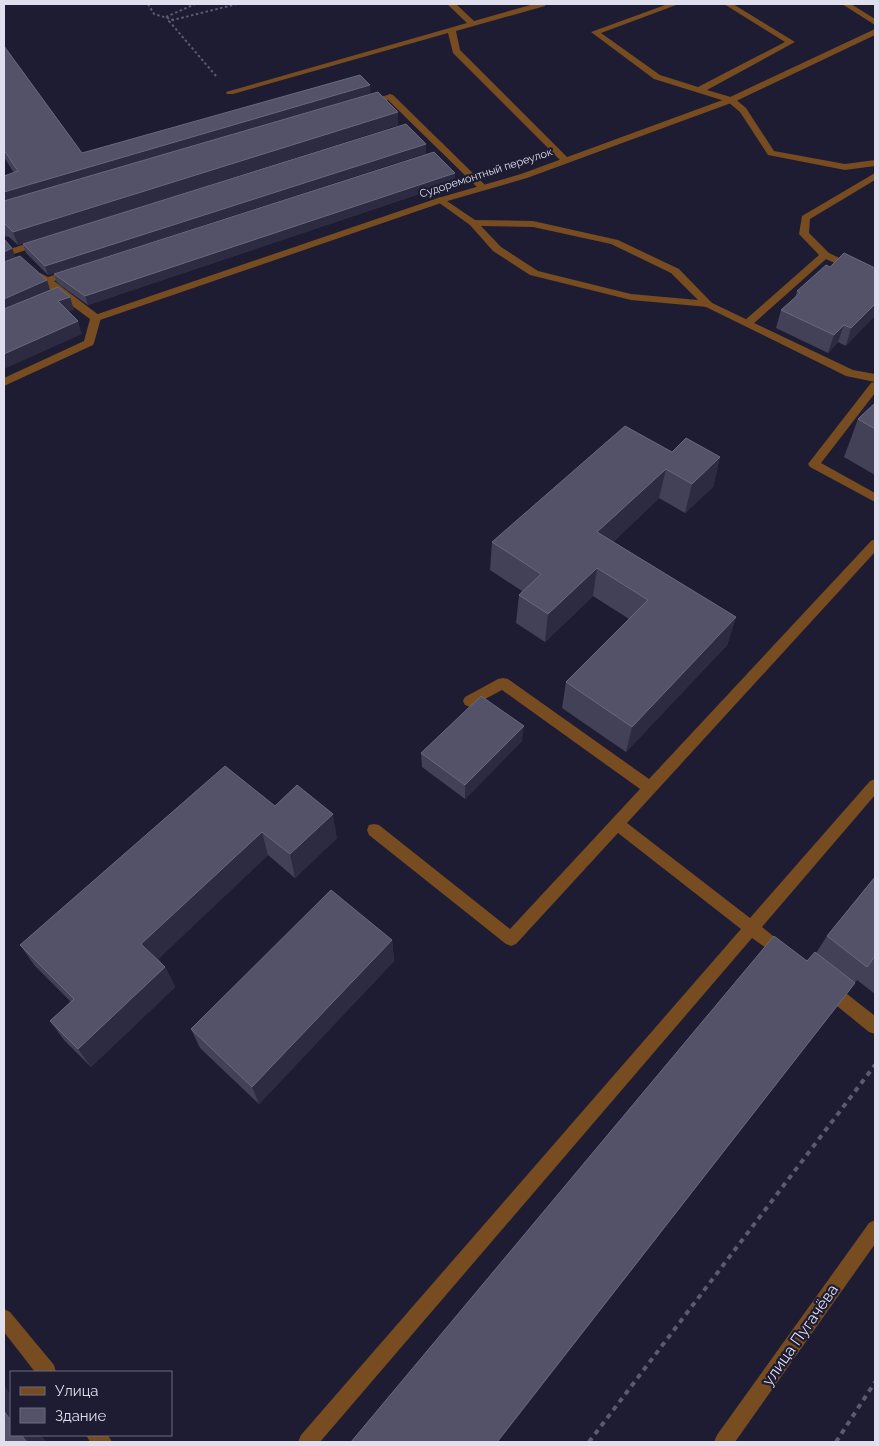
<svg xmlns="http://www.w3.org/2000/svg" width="879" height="1446" viewBox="0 0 879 1446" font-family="Raleway,sans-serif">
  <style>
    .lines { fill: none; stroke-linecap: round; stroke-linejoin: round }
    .path-far1 { stroke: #5c5a6e; stroke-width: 2; stroke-dasharray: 2.5 2.5; stroke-linecap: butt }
    .path { stroke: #5c5a6e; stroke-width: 4; stroke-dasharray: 5 5; stroke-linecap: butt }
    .service { fill: #764c20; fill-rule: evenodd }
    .minor { fill: #764c20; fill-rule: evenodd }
    .wall { fill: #434158 }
    .shaded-wall { fill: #2d2b42 }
    .building { fill: #545268; stroke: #69687d }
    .labels { text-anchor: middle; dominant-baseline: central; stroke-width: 4.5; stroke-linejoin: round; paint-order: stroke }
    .far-street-label { font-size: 11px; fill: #dfdfee; stroke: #1e1c32 }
    .near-street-label { font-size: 16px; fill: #dfdfee; stroke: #1e1c32 }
  </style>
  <rect width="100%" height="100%" fill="#1e1c32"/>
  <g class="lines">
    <g class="path-far1">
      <polyline points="148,4 154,14 174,20"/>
      <polyline points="166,17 195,4"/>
      <polyline points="216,76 169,21 237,4"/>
    </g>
    <g class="path">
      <polyline points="589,1442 875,1065"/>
      <polyline points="836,1442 875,1382"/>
    </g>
    <g class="service">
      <polygon points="447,4 456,4 474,21 534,4 546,4 545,6 456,31 460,50 568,158 568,162 562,162 453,53 448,33 233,94 227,94 226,92 467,23"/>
      <polygon points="668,4 679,4 601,33 660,75 698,87 785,42 724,4 733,4 795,42 707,90 734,98 746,108 774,151 845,164 875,160 875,166 845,170 768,155 740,112 728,102 654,79 591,32"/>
      <polygon points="842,4 851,4 875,19 875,25"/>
      <polygon points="390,94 393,95 485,185 485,189 479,189 388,100 366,107 362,104"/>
      <polygon points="875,173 875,180 810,219 809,233 829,253 875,275 875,282 826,259 752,325 744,325 743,323 744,321 819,255 799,234 802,216"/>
      <path d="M441 197 475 220 533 221 618 240 679 269 713 304 708 307 631 300 530 275 493 251 470 225 438 202V198ZM481 226 533 227 611 244 671 273 698 300 631 294 538 271 501 247Z"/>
      <polygon points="41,239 46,242 45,244 14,254 9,251 10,249"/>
      <polygon points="72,269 76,270 77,272 76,274 54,281 100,316 101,318 94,343 93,345 4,386 4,378 84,341 90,319 41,283 35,276 40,273 48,277"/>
      <polygon points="875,382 875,393 821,463 875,493 875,502 810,467 808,464 871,383"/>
      <polygon points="875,539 875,552 627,823 750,918 870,781 875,779 875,795 762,927 788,948 791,953 788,958 783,960 752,938 320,1442 298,1442 301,1435 741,929 618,833 516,944 511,946 506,944 369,835 367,830 369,825 374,824 379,825 510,929 640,789 502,690 470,707 465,705 463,701 465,697 498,679 503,678 508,679 649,779 871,541"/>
      <polygon points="827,980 833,983 875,1016 875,1034 869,1032 821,993 819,988 821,983"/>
      <polygon points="4,1309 10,1312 54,1365 56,1372 35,1372 4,1332"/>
      <polygon points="86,1435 108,1435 112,1442 90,1442"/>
    </g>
    <g class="minor">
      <polygon points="875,29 875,35 734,102 527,178 444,202 100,320 92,320 91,318 92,316 438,198 521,174 728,98"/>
      <polygon points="708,301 853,370 875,374 875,382 846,376 704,306 703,304 704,302"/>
      <polygon points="875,1220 875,1244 735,1442 714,1442 717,1435 869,1223"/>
    </g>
  </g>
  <g class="wall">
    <polygon points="4,46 82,153 371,94 398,125 18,245 9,237 4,236 4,176 14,173 4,157"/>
    <polygon points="426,144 426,153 48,275 26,253 23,244"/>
    <polygon points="455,182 88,305 57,283 54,274"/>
    <polygon points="830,267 875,268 846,346 838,342 828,353 776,328 781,310 795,298 797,291"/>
    <polygon points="875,403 875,475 844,457 858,419"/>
    <polygon points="672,452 720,457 713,487 685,513 659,498 613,542 736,617 727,645 626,752 562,708 566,682 629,619 593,596 545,642 516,623 519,595 522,591 490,570 492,542"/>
    <polygon points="522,741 465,799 422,767 421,753"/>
    <polygon points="275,806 337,838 295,878 268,855 158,959 165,967 175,987 91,1067 64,1040 50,1021 71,1002 35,966 20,945"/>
    <polygon points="875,877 875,994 857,980 498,1442 807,961 816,953 827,936"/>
    <polygon points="392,940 394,961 259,1104 200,1048 191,1029"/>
  </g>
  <g class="shaded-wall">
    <polygon points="370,85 371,98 4,206 4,192"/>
    <polygon points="398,112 398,125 18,245 13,232"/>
    <polygon points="426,144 426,153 48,275 45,266"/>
    <polygon points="455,173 455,182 88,305 85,296"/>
    <polygon points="12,248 17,261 4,267 4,252"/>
    <polygon points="47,280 51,293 4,314 4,299"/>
    <polygon points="70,297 74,310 62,314 58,301"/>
    <polygon points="875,304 875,316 846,346 851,328"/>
    <polygon points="78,321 82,334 4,369 4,354"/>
    <polygon points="844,325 838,342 828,353 834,335"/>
    <polygon points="720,457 713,487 685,513 692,484"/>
    <polygon points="666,469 659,498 593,561 597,532"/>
    <polygon points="597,568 593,596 545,642 548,614"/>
    <polygon points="736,617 727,645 626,752 632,727"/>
    <polygon points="524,726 522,741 465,799 465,785"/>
    <polygon points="333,814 337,838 295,878 290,854"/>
    <polygon points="262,832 268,855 152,965 141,944"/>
    <polygon points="392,940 394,961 259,1104 252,1087"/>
    <polygon points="165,967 175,987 91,1067 78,1049"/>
    <polygon points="836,1008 498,1442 497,1442"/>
    <polygon points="4,1385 11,1395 11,1421 4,1411"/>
    <polygon points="21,1435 41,1435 46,1442 27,1442"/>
  </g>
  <g class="building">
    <polygon points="4,46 82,153 360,75 370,85 4,192 4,176 18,171 4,150"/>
    <polygon points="378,92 398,112 13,232 4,223 4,201"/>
    <polygon points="406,124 426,144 45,266 23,244"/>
    <polygon points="434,152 455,173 85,296 54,274"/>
    <polygon points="4,239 12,248 4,252"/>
    <polygon points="844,253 875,268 875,304 851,328 844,325 834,335 781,310 800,293 797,291 826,265 830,267"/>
    <polygon points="20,256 47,280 4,299 4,262"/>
    <polygon points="58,287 70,297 58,301 78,321 4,354 4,309"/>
    <polygon points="875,403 875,429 858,419"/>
    <polygon points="625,426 672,452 686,438 720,457 692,484 666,469 597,532 736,617 632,727 566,682 648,600 597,568 548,614 519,595 541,574 492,542"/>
    <polygon points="481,696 524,726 465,785 421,753"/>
    <polygon points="225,766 275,806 297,785 333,814 290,854 262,832 141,944 165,967 78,1049 50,1021 74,999 20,945"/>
    <polygon points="875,877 875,956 867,967 827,936"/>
    <polygon points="331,890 392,940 252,1087 191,1029"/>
    <polygon points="774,936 807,961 815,952 855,983 497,1442 351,1442"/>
    <polygon points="4,1411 11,1421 11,1435 21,1435 27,1442 4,1442"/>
  </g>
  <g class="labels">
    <g class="far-street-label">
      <text transform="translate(486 173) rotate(-18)">Судоремонтный переулок</text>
    </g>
    <g class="near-street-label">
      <text transform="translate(800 1335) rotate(-55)">улица Пугачёва</text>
    </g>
  </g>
  <rect width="879" height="1446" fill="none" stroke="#dfdfee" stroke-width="10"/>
  <rect x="10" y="1371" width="162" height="65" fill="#1e1c32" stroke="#6b6a7d"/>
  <rect x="20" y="1387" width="25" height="8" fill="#764c20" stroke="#6b6a7d"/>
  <text x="55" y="1396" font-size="15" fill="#dfdfee">Улица</text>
  <rect x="20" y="1408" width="25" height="15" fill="#545268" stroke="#6b6a7d"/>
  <text x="55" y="1421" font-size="15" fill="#dfdfee">Здание</text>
</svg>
